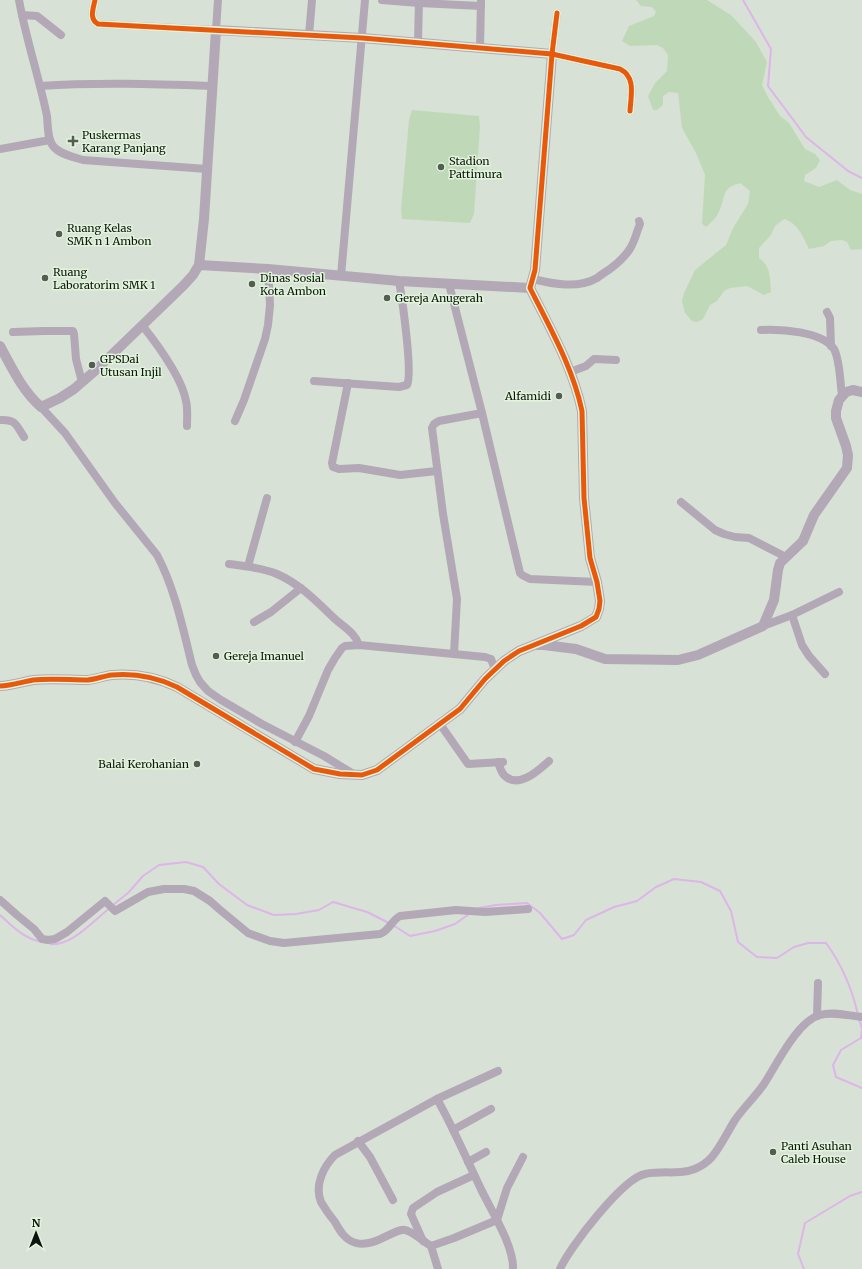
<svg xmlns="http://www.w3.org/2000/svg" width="862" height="1269" viewBox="0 0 862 1269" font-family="Merriweather,serif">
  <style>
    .green { fill: #bfd9b8 }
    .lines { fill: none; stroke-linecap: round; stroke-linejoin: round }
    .stream { stroke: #ddb5e8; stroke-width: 2 }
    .minor { stroke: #b3a8b6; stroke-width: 8 }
    .tertiary { stroke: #b3a8b6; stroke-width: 10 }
    .cycleway-casing { stroke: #e1f4dc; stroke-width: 8 }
    .cycleway { stroke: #e8590c; stroke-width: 5 }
    .poi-dot { fill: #555c53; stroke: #e1f4dc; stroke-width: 1.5 }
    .labels { text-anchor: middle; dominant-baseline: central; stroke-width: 3; stroke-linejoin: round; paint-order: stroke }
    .poi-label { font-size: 11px; fill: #0e150d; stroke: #e1f4dc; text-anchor: start }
  </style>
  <rect width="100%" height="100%" fill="#d8e1d5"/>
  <g class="green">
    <path d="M636 0H707L731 15 756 42 767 62 762 85 768 97 780 116 789 123 805 149 815 154 820 160 816 168 805 175 804 181 819 187 837 180 850 190 862 194V249L851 250 847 242 842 240 831 241 824 246 809 249C803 237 798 223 784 219L775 226 771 235 759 248V258C771 266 770 279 771 292L764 295 747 286 730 288 724 291 717 301 710 305 703 319 697 322 692 321 685 313 682 301 684 293 695 270 726 245 733 228 748 204 750 191 740 183C722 188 726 194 720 209 718 216 712 222 706 227L702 224 705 175 696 153 682 128 678 93 669 92 663 96V105L657 110H653L648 96 655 83 667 71 668 55 663 48 657 45 630 46 622 41 629 26 654 16 656 12 652 7 641 6Z"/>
    <polygon points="412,110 479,116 480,126 474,214 470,223 402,219 401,209 409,120"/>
  </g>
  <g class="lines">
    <g class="stream">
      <polyline points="743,0 771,49 768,86 806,137 848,171 862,178"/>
      <polyline points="113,905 128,893 143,876 159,865 186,862 203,867 219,884 247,905 274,915 296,914 319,910 333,902 367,912 389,923"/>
      <path d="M479 908 496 905 527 903 540 913 562 939 574 935 586 920 614 907 637 901 656 887 674 879 701 882 720 891 731 911 738 942 757 957 777 958 794 947 808 943H826C842 965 852 988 858 1015"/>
      <path d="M0 915C12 926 24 939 42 942"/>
      <polyline points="393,925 410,936 435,931 455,924 469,914"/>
      <path d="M50 944C71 947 94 920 110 908"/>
      <polyline points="859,1019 862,1029 861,1038 841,1050 833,1065 836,1077 862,1088"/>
      <polyline points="804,1269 798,1254 805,1223 850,1196 862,1192"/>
    </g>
    <g class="minor">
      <path d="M19 0C26 39 39 77 47 116 48 125 47 138 53 146 59 154 73 157 83 160L207 169"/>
      <path d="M95 0C93 9 89 19 98 24L216 30 218 0"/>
      <polyline points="382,0 419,3 481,6"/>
      <path d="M557 13 552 54 620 69C636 77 631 95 630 111"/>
      <polyline points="22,15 37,16 61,35"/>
      <polyline points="309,35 312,0"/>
      <polyline points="418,42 419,0"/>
      <polyline points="480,48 481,0"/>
      <path d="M40 86C98 82 155 84 212 86"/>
      <polyline points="0,149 50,140"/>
      <polyline points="341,276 365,0"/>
      <path d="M533 279C553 284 578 289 597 278 601 275 605 272 610 269 618 263 626 256 631 247 635 240 637 231 640 224L639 221"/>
      <polyline points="449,284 482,413 439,421 434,424 432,428 443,514 457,599 454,654"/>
      <polyline points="827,312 830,318 831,346"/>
      <path d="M142 325C157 344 182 378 186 401 188 409 187 418 187 426"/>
      <path d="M761 330C780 329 822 331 834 349 840 360 840 382 842 395"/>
      <polyline points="13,332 44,331 73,331 74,334 76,359 82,382"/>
      <polyline points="570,372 586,366 594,359 616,360"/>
      <path d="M314 381 399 387 407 385C413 373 402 298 399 281"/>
      <polyline points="348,383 332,463 333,467 339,469 359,468 400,475 437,471"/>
      <path d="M41 407 65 433 115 503 157 555C175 589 183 629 192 665L196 675 200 682 208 691 221 700 262 724 324 756 355 775"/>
      <polyline points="482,413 520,573 522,575 530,579 597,582"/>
      <path d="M0 420C16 419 16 425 24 437"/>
      <polyline points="235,421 244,400 265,339 268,325 270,305 268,269"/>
      <polyline points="681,502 715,530 724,534 735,537 749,538 786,557"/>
      <path d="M229 564C245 566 263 568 277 574 300 584 317 602 335 619 345 628 355 633 359 645"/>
      <polyline points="248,566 267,498"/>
      <polyline points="792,615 802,645 809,656 825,674"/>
      <polyline points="254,622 271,612 301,588"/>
      <polyline points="763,626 792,615 839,592"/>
      <polyline points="440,724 468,764 503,762"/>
      <polyline points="295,742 309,716 328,670 335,658 342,648 345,646 359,645 485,657 491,659 495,669"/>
      <path d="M498 762C500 767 501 773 505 776 519 789 539 770 549 761"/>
      <path d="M0 900 17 915 34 929 42 939 48 940 55 939 67 932 105 901 115 911 148 892 164 889H184L194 891 210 901 219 909 248 933 270 941 284 943 380 934C389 931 392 920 400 916L456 910 485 912 528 909"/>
      <polyline points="817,1016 818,983"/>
      <path d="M437 1099C453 1127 466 1158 480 1187 490 1209 514 1245 513 1269"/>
      <polyline points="453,1130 491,1109"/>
      <polyline points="358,1141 370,1157 393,1200"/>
      <polyline points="468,1162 486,1152"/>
      <polyline points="423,1241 411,1214 413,1208 437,1192 474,1175"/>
      <polyline points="431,1246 454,1238 497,1220 507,1188 523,1157"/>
      <path d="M438 1269 431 1246C424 1242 412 1231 405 1230 394 1228 375 1248 356 1243 345 1240 340 1231 335 1222 330 1216 325 1209 321 1202 314 1185 324 1166 335 1155L437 1099 498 1071"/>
      <path d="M560 1269C569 1248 623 1178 645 1174 669 1169 688 1179 709 1160 718 1152 728 1131 735 1120 744 1107 755 1097 764 1084 776 1066 797 1021 820 1015 833 1011 849 1016 862 1017"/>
    </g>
    <g class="tertiary">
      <polyline points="199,265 268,269 399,281 530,288"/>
      <path d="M0 346C12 368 22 390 41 407L60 398 74 389 97 369 183 286 193 275 199 265 204 219 216 30 362 38 552 54 535 270 530 288C550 328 573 368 582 411L584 498 590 558 597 582 600 601 599 609 596 617 581 626 534 645 519 651 504 661 485 679 460 709 377 770 362 775 340 774 314 769 177 687C156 677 136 673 112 675 104 676 96 679 88 680 70 680 51 678 33 680 22 682 11 686 0 686"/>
      <polyline points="537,645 544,645 576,649 605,659 678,660 698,655 763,626 774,600 778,570 780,563 803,541 814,515 847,468 848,455 846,446 836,418 836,411 839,400 846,392 853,390 862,392"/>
    </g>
    <defs>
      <g id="cycleway">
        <path d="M95 0C93 9 89 19 98 24L362 38 552 54 620 69C636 77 631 95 630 111"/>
        <path d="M0 686C11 686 22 682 33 680 51 678 70 680 88 680 96 679 104 676 112 675 136 673 156 677 177 687L314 769 340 774 362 775 377 770 460 709 485 679 504 661 519 651 534 645 581 626 596 617 599 609 600 601 597 582 590 558 584 498 582 411C573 368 550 328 530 288L535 270 552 54 557 13"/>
      </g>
    </defs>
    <use href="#cycleway" class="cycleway-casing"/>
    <use href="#cycleway" class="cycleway"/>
  </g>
  <g class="poi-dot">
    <path d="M71 135h4v4h4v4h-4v4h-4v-4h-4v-4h4z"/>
    <circle cx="441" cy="167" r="4"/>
    <circle cx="59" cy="234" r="4"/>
    <circle cx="45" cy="278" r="4"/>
    <circle cx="252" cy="284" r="4"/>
    <circle cx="387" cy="298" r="4"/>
    <circle cx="92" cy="365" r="4"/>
    <circle cx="559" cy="396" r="4"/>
    <circle cx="216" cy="656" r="4"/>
    <circle cx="197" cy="764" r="4"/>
    <circle cx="773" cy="1152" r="4"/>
  </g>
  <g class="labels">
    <g class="poi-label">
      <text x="82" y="135">Puskermas<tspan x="82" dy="13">Karang Panjang</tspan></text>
      <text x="449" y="161">Stadion<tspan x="449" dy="13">Pattimura</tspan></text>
      <text x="67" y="228">Ruang Kelas<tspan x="67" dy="13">SMK n 1 Ambon</tspan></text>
      <text x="53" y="272">Ruang<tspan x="53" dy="13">Laboratorim SMK 1</tspan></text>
      <text x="260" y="278">Dinas Sosial<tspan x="260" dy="13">Kota Ambon</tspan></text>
      <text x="395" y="298">Gereja Anugerah</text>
      <text x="100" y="359">GPSDai<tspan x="100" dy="13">Utusan Injil</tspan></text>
      <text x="551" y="396" text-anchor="end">Alfamidi</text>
      <text x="224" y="656">Gereja Imanuel</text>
      <text x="189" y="764" text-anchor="end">Balai Kerohanian</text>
      <text x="781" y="1146">Panti Asuhan<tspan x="781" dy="13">Caleb House</tspan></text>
    </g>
  </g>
  <g transform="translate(36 1233)" stroke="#e1f4dc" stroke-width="3" paint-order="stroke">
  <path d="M0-3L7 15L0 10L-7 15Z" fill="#0e150d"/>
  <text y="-6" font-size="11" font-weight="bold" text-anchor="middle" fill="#0e150d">N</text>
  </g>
</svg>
